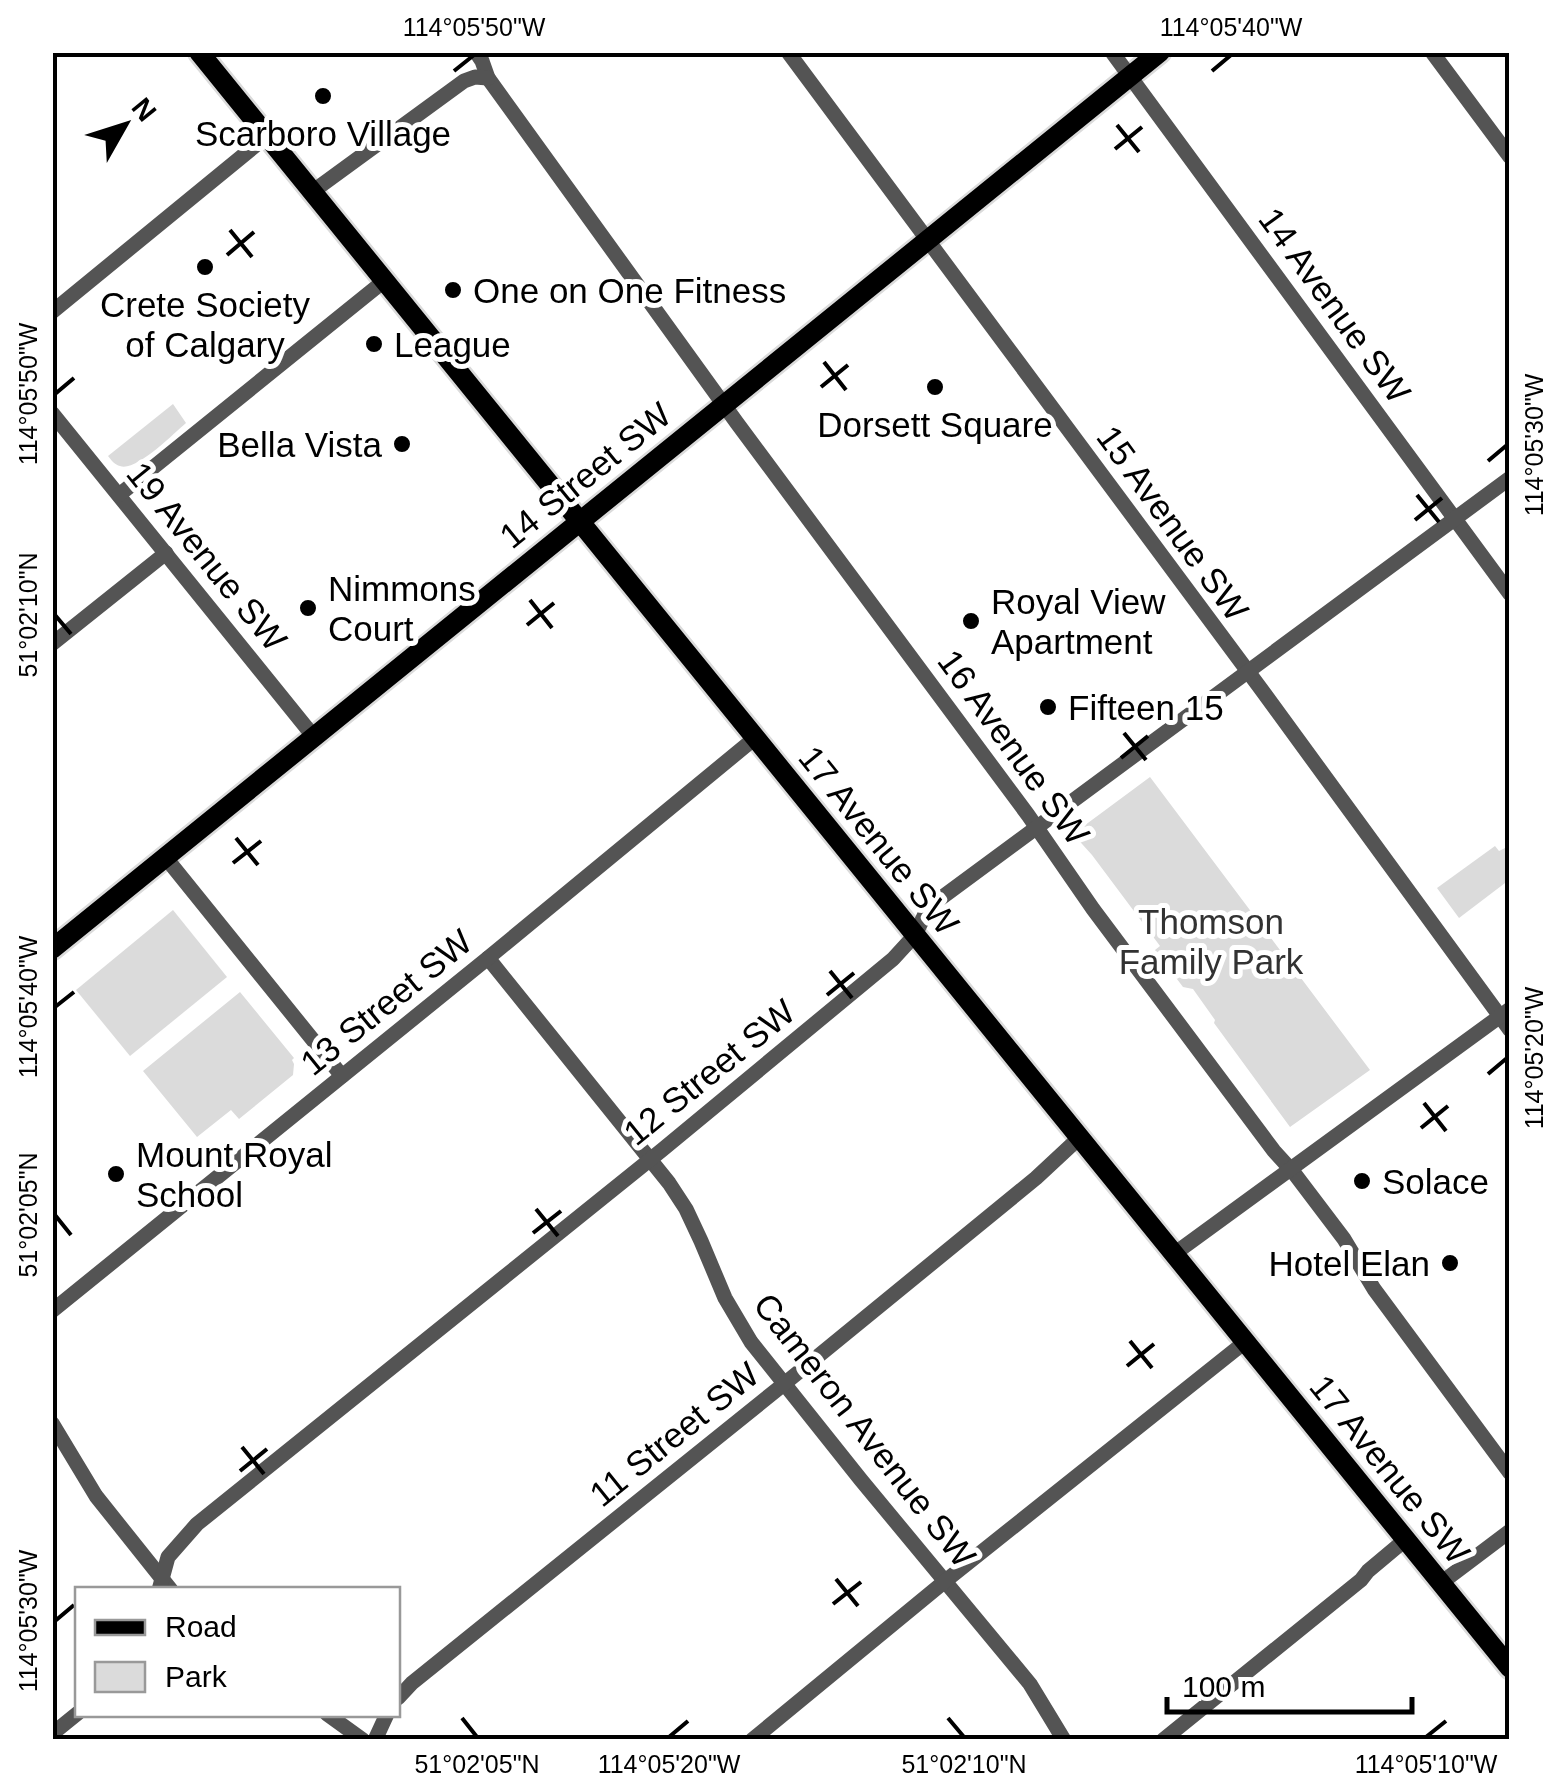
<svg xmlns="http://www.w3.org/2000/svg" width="1562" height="1792" viewBox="0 0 1562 1792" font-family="Helvetica,sans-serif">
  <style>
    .green { fill: #dbdbdb }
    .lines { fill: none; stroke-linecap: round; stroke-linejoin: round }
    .major-casing { stroke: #dbdbdb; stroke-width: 25 }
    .minor { stroke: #545454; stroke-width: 15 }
    .major { stroke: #000; stroke-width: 20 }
    .ticks { fill: none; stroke: #000; stroke-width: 4 }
    .poi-dot { fill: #000; stroke: #fff; stroke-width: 4 }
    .labels { text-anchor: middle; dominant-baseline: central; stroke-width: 10; stroke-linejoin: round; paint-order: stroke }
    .poi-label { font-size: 35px; fill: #000; stroke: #fff; text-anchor: start }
    .street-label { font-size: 35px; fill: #000; stroke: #fff }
    .park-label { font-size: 35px; fill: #323232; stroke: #fff }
    .neatline { fill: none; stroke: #000; stroke-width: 4 }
    .ticks-label { font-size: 25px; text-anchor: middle; fill: #000 }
  </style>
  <rect width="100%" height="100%" fill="#fff"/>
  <g class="green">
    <path d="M173 404 186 423C173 434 136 472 120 466 115 465 111 460 108 456Z"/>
    <polygon points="1150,777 1370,1070 1290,1127 1214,1023 1215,1020 1193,989 1183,987 1155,950 1160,946 1092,855 1073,834"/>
    <polygon points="1495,846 1499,851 1505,848 1509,857 1509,880 1459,918 1437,888"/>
    <polygon points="173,910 227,977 130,1056 76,990"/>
    <polygon points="240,992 294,1058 292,1060 294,1064 293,1075 239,1119 231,1110 197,1137 143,1071"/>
  </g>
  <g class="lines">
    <defs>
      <g id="major">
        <polyline points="199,52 1510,1668"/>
        <polyline points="52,949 1160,52"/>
      </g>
    </defs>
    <use href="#major" class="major-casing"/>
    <g class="minor">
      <polyline points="476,52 482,61 488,78 737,423 1028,815 1093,909 1274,1151 1294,1173 1344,1239 1374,1289 1510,1473"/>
      <polyline points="788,52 1261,689 1510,1030"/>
      <polyline points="1112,52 1510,594"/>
      <polyline points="1432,52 1510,157"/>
      <polyline points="312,192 464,81 475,77 488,78"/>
      <polyline points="52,312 267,136"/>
      <polyline points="52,413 314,737"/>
      <polyline points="119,495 384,281"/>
      <polyline points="52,644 166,553"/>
      <polyline points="166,858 342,1076"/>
      <polyline points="488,958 669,1183 686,1209 701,1241 725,1298 751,1342 861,1480 1030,1684 1064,1740"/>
      <polyline points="1174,1254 1510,1009"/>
      <polyline points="52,1311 488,958 755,738"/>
      <polyline points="52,1423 96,1496 171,1590"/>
      <polyline points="1441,1583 1510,1531"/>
      <polyline points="159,1590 168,1557 197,1524 662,1150 893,959 915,935 927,910 933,904 1510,478"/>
      <polyline points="398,1698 412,1683 784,1384 1036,1178 1079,1138"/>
      <polyline points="327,1714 363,1740"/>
      <polyline points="52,1734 78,1713"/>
      <polyline points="375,1740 387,1714"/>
      <polyline points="752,1740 944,1582 1245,1342"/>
      <polyline points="1163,1740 1361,1580 1368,1571 1405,1540"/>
    </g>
    <use href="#major" class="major"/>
  </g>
  <path class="ticks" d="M454 71 474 55M1212 71 1231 55M1117 125 1139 152M1115 149 1142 127M230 230 252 257M227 255 254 232M824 362 846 390M821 387 848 365M55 394 74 378M1488 461 1507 445M1417 495 1439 522M1415 520 1442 498M530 600 552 628M55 615 71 634M527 625 554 603M1124 733 1146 760M1121 758 1148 736M236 838 258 865M233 863 261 841M830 971 852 998M827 995 854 973M55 1007 74 992M1488 1074 1507 1058M1424 1103 1446 1131M1421 1128 1448 1106M536 1209 558 1236M55 1215 71 1235M533 1233 561 1211M1130 1341 1152 1368M1127 1366 1154 1344M242 1447 264 1474M240 1471 267 1449M836 1579 858 1606M833 1604 861 1582M55 1621 74 1605M462 1718 477 1737M948 1718 964 1737M669 1737 688 1721M1426 1737 1446 1721"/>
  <g class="poi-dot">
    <circle cx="323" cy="96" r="10"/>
    <circle cx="205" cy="267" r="10"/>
    <circle cx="453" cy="290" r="10"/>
    <circle cx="374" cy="344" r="10"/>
    <circle cx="935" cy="387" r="10"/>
    <circle cx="402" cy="444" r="10"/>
    <circle cx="308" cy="608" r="10"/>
    <circle cx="971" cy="621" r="10"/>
    <circle cx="1048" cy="707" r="10"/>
    <circle cx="116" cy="1174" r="10"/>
    <circle cx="1362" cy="1181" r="10"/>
    <circle cx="1450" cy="1263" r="10"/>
  </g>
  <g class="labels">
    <g class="poi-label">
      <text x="323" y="133" text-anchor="middle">Scarboro Village</text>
      <text x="473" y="290">One on One Fitness</text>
      <text x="205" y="304" text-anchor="middle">Crete Society<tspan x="205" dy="40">of Calgary</tspan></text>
      <text x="394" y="344">League</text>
      <text x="935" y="424" text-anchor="middle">Dorsett Square</text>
      <text x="382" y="444" text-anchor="end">Bella Vista</text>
      <text x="328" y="588">Nimmons<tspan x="328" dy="40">Court</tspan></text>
      <text x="991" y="601">Royal View<tspan x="991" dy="40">Apartment</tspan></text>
      <text x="1068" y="707">Fifteen 15</text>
      <text x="136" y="1154">Mount Royal<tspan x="136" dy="40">School</tspan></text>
      <text x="1382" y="1181">Solace</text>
      <text x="1430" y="1263" text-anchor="end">Hotel Elan</text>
    </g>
    <g class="street-label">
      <text transform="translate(1335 305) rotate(54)">14 Avenue SW</text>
      <text transform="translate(585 475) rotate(-39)">14 Street SW</text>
      <text transform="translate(1173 523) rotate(54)">15 Avenue SW</text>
      <text transform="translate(207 556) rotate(51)">19 Avenue SW</text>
      <text transform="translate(1014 747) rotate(54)">16 Avenue SW</text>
      <text transform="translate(879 840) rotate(51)">17 Avenue SW</text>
      <text transform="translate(386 1002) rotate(-39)">13 Street SW</text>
      <text transform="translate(709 1072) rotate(-39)">12 Street SW</text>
      <text transform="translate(865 1430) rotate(52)">Cameron Avenue SW</text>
      <text transform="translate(674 1434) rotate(-39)">11 Street SW</text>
      <text transform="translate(1390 1469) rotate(51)">17 Avenue SW</text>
    </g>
    <g class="park-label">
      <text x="1211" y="921">Thomson<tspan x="1211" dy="40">Family Park</tspan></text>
    </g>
  </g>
  <rect width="1562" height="1792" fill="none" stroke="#ffffff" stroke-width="110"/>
  <rect x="75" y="1587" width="325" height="130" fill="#ffffff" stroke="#999999" stroke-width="2.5"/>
  <rect x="95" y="1620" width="50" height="15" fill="#000000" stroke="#999999" stroke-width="2.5"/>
  <text x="165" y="1637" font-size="30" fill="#000000">Road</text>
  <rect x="95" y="1662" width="50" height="30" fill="#dbdbdb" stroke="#999999" stroke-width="2.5"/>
  <text x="165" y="1687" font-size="30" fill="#000000">Park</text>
  <g transform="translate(125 125) rotate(51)" stroke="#ffffff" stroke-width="8" paint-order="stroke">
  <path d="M0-8L18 38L0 25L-18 38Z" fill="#000000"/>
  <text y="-15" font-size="28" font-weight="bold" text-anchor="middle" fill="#000000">N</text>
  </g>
  <path d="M1167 1697v15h245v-15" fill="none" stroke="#000000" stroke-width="5"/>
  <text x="1182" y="1697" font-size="30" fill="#000000" stroke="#ffffff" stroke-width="8" paint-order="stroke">100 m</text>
  <rect x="55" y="55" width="1452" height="1682" class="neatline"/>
  <g class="ticks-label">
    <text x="474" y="36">114°05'50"W</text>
    <text x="1231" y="36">114°05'40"W</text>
    <text transform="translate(28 394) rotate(-90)" y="9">114°05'50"W</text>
    <text transform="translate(1534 445) rotate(-90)" y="9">114°05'30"W</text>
    <text transform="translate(28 615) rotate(-90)" y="9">51°02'10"N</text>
    <text transform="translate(28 1007) rotate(-90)" y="9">114°05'40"W</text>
    <text transform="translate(1534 1058) rotate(-90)" y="9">114°05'20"W</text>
    <text transform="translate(28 1215) rotate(-90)" y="9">51°02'05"N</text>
    <text transform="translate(28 1621) rotate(-90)" y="9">114°05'30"W</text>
    <text x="477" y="1773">51°02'05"N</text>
    <text x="669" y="1773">114°05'20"W</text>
    <text x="964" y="1773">51°02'10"N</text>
    <text x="1426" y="1773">114°05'10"W</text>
  </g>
</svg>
